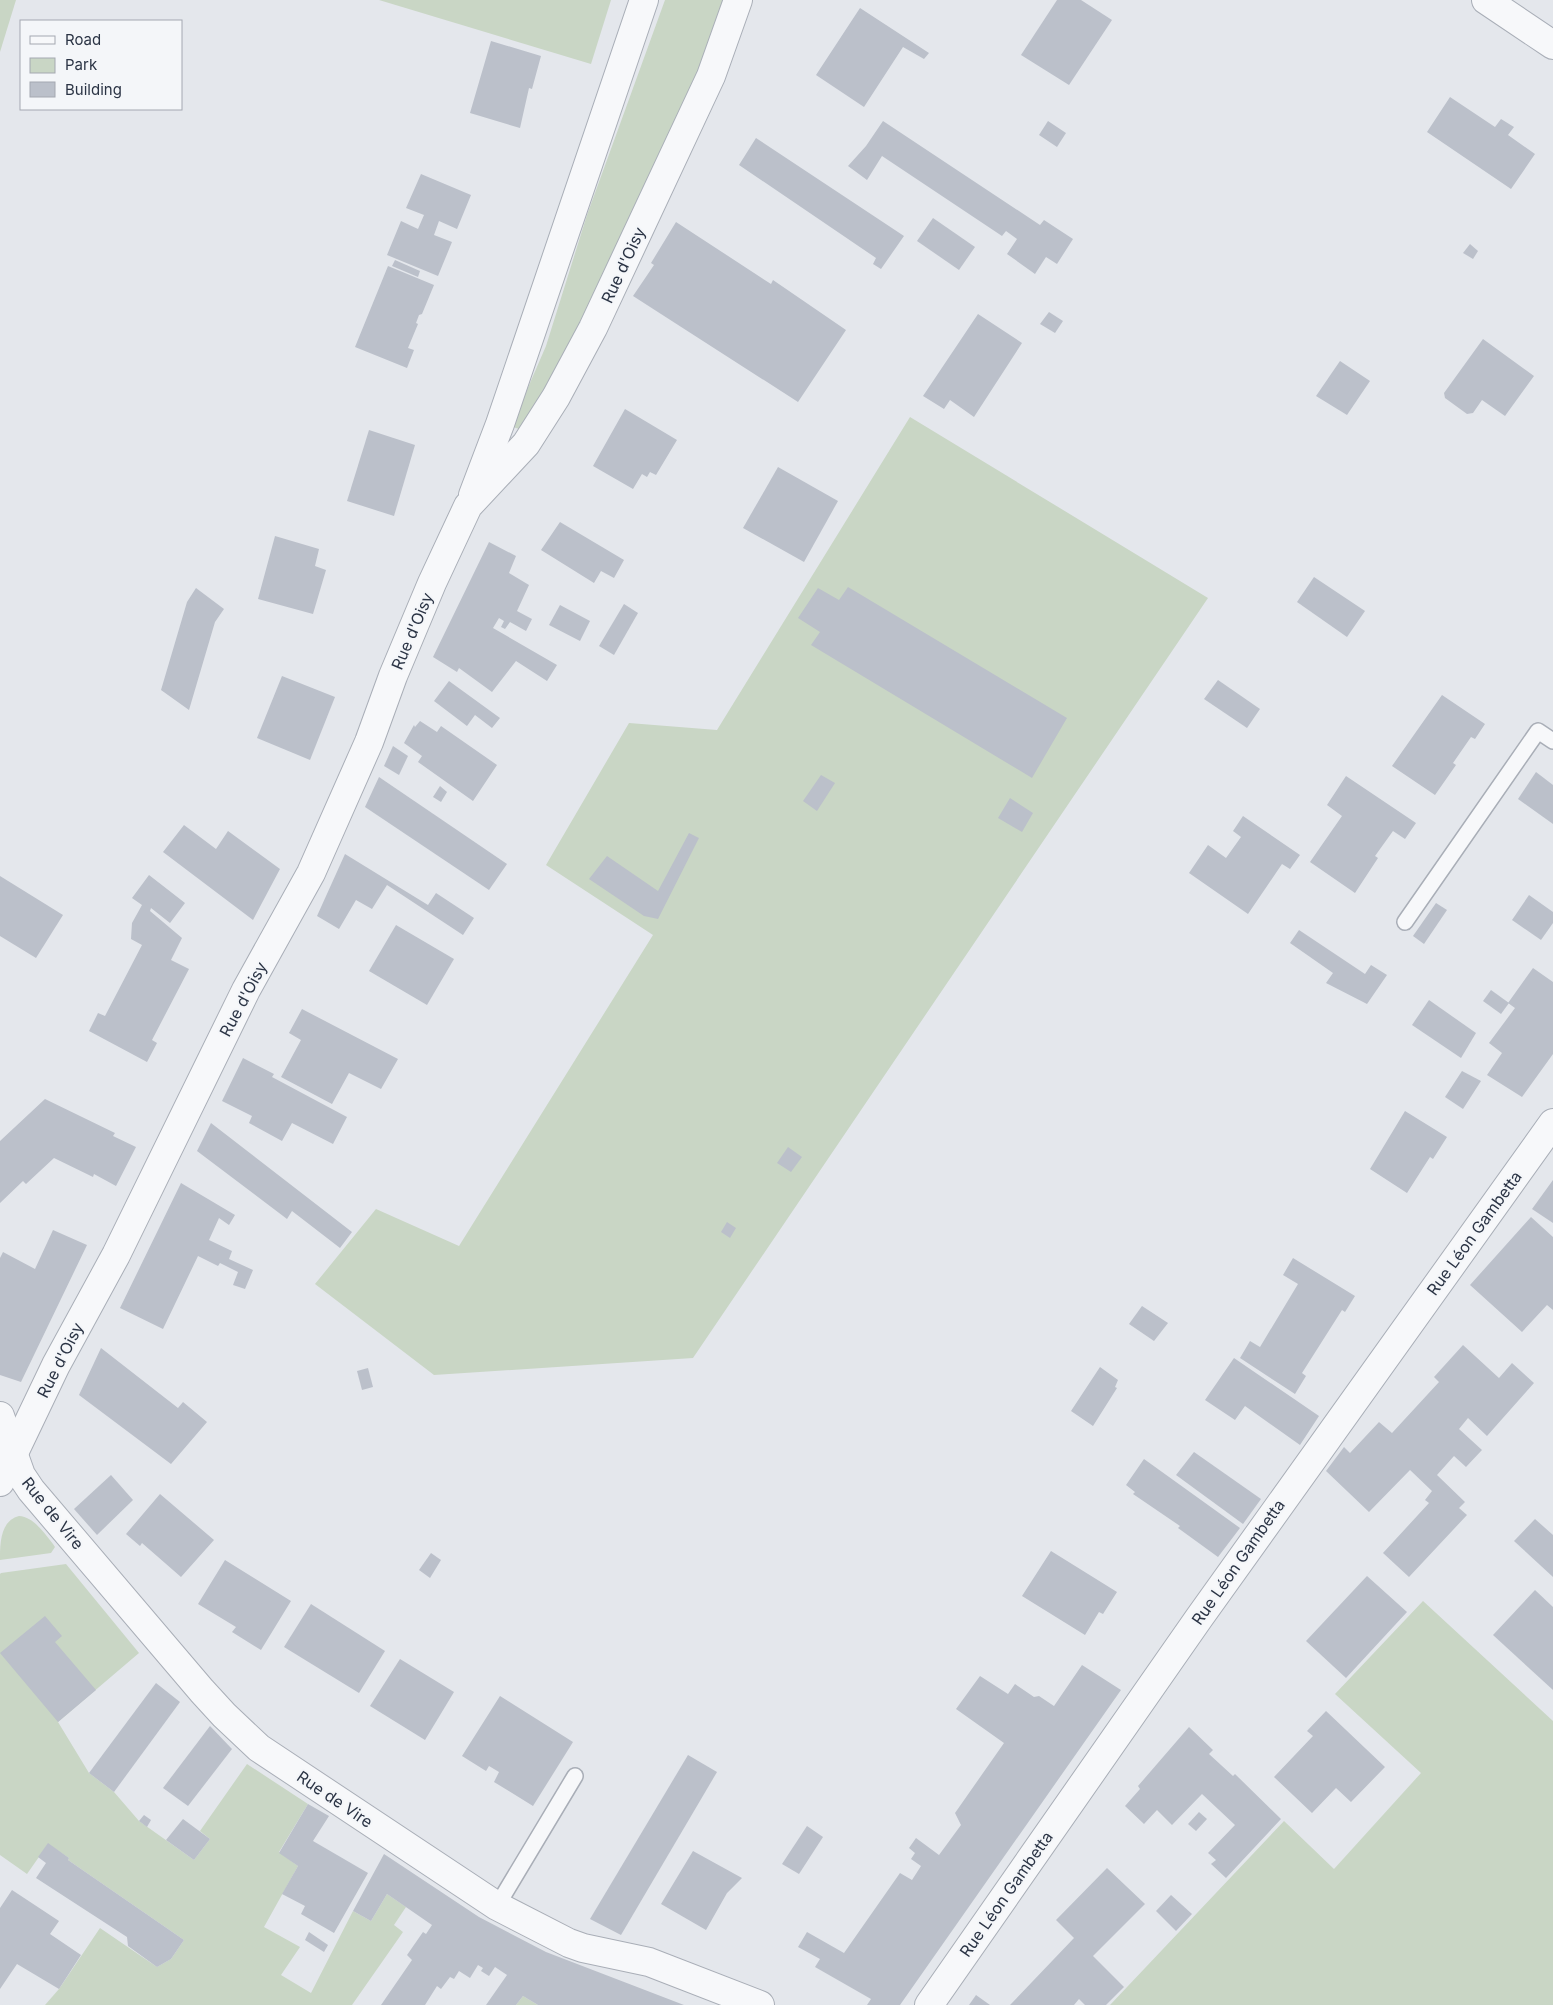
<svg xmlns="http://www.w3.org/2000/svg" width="1553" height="2005" viewBox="0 0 1553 2005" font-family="Inter,sans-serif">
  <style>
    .green { fill: #c9d6c5 }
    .building { fill: #bbc0ca }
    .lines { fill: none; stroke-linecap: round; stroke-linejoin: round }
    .service-casing { stroke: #a9aeb7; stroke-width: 18 }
    .minor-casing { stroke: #a9aeb7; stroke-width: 30 }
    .service { stroke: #f7f8fa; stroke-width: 15 }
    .minor { stroke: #f7f8fa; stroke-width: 28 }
    .labels { text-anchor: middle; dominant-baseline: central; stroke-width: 4; stroke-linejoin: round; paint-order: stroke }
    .street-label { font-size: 16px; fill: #2b3445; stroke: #f4f6f9 }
  </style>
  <rect width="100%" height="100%" fill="#e4e7ec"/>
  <g class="green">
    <polygon points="0,0 16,0 0,52"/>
    <polygon points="379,0 611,0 591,64"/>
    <polygon points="665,0 725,0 713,39 625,236 525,431 513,427 520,406 546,346 587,215"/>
    <polygon points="910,417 1208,598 693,1358 434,1375 315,1284 376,1209 459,1246 653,935 546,865 629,723 717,730"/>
    <path d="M19 1516C34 1517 44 1533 53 1544L55 1547 51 1553 0 1560C0 1544 0 1521 19 1516Z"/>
    <polygon points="66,1564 139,1653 58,1722 89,1773 114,1792 139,1821 194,1860 210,1839 200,1831 247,1764 308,1804 279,1852 298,1866 264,1927 300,1947 281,1975 311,1993 353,1911 371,1921 387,1894 406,1907 394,1925 403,1932 352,2005 45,2005 59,1989 100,1928 157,1967 171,1959 184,1940 68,1860 69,1858 48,1844 27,1874 0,1855 0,1574 1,1573"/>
    <polygon points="1423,1601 1553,1721 1553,2005 1110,2005 1284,1821 1334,1869 1421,1773 1335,1694"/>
    <polygon points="523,1996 538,2005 516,2005"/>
  </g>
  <g class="building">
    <polygon points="1057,0 1081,0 1112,20 1069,85 1021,55"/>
    <polygon points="860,8 929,53 924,59 903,47 864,107 816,75"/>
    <polygon points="491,41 541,56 532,89 529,88 520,128 470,113"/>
    <polygon points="1450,97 1495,127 1501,119 1514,127 1508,135 1535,154 1511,189 1427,132"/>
    <polygon points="883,121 1040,225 1044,220 1073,239 1057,264 1046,257 1035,274 1007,254 1017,239 1006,231 1002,236 882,156 867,180 848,166 866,146"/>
    <polygon points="1048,121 1066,133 1057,147 1039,135"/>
    <polygon points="756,138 904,236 881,269 873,264 876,258 739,165"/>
    <polygon points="421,174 471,195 457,229 439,221 434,235 452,242 438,276 387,255 401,221 418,229 424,215 406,208"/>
    <polygon points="933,218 975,247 959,270 917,241"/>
    <polygon points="676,222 771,284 773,280 846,330 798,402 633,296 654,265 651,263"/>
    <polygon points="1470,244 1478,251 1473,259 1463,253"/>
    <polygon points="395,260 420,271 418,277 392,266"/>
    <polygon points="388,266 434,285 422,314 419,315 416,323 418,324 408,348 414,350 407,368 355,347"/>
    <polygon points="1049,312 1063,321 1055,333 1040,324"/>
    <polygon points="978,314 1022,343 974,417 950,400 944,409 923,396"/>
    <polygon points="1483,339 1534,376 1505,416 1482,400 1473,413 1467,414 1445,398 1444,393"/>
    <polygon points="1340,361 1370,381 1347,415 1316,396"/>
    <polygon points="625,409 677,440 656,475 650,472 647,477 642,474 633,489 593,466"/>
    <polygon points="369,430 415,445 394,516 347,501"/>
    <polygon points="778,467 838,501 804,562 743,528"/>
    <polygon points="560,522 624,560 614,578 601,571 594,583 541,550"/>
    <polygon points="275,536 319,549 315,566 326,570 313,614 258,599"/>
    <polygon points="489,542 516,556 509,573 529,585 517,611 532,619 526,631 510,622 505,629 501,627 504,621 499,618 493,628 557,665 547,681 516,661 492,692 459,668 457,672 433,657"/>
    <polygon points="1314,577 1365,611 1347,637 1297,602"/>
    <polygon points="848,587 1067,718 1032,778 811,645 820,632 798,618 818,588 839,600"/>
    <polygon points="196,588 224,609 215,622 189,710 161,690 187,602"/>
    <polygon points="624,604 638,613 614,655 599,646"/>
    <polygon points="560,605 590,621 580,641 549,625"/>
    <polygon points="282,676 335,697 310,760 257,738"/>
    <polygon points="1218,680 1260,709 1247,728 1204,699"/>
    <polygon points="449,681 500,718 492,728 475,715 467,726 434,701"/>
    <polygon points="1442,695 1485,724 1475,739 1471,737 1453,763 1456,765 1435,795 1392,766"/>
    <polygon points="420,721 437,732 441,726 497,765 473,801 418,762 422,756 404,743 414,725 415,727"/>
    <polygon points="393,746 408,756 399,775 384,766"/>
    <polygon points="1536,772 1553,785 1553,824 1518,799"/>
    <polygon points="821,775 835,783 817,811 803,801"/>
    <polygon points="1346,776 1416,823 1405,839 1393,831 1375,856 1378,858 1355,893 1310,862 1342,816 1327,805"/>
    <polygon points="379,777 507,864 489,890 365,807"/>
    <polygon points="440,786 447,792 441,802 433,797"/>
    <polygon points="1010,798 1033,813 1022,832 998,818"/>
    <polygon points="1243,816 1300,855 1290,869 1282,864 1248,914 1189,873 1208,845 1226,858 1241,837 1233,831"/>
    <polygon points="184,825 216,849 228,831 280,869 253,920 163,852"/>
    <polygon points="689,833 699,838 658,919 644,916 589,879 607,856 658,891"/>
    <polygon points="345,854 428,905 436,893 474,918 463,935 387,885 372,909 356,900 339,929 317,916"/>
    <polygon points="149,875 185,903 170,923 151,908 150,911 182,938 171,960 189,969 152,1040 157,1043 147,1062 89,1031 98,1013 105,1016 142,945 131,939 132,923 142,905 132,898"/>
    <polygon points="0,876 63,915 36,958 0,936"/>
    <polygon points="1529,895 1553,912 1553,923 1541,940 1512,920"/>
    <polygon points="1436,903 1447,910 1424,944 1413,936"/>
    <polygon points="396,925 454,959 427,1005 369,971"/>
    <polygon points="1299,930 1365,974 1371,965 1387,975 1367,1004 1326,983 1333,973 1290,943"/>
    <polygon points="1533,968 1553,982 1553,1054 1522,1097 1487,1075 1502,1053 1489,1043 1515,1008 1508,1003"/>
    <polygon points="1491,990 1509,1003 1501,1014 1483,1001"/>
    <polygon points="1429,1000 1476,1033 1461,1058 1412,1025"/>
    <polygon points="302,1009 398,1059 381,1089 349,1073 332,1104 281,1077 301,1040 289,1033"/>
    <polygon points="243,1058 274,1074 272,1077 347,1117 333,1144 292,1123 282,1141 249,1123 252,1116 222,1101"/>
    <polygon points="1462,1071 1481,1081 1463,1109 1445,1097"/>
    <polygon points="45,1099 115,1133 113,1136 136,1147 116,1186 94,1174 93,1177 54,1158 26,1184 23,1181 0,1203 0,1141"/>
    <polygon points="1405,1111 1447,1137 1433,1159 1430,1157 1407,1193 1370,1169"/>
    <polygon points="211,1123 352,1232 340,1248 292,1211 287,1219 197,1151"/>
    <polygon points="788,1147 802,1157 791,1172 777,1163"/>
    <polygon points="1553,1180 1553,1223 1532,1209"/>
    <polygon points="181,1183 235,1215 229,1225 219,1218 209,1240 232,1251 229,1259 253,1270 245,1289 233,1285 238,1272 220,1263 218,1266 198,1256 163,1329 120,1308"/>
    <polygon points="1531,1217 1553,1237 1553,1310 1547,1305 1522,1332 1470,1285"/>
    <polygon points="727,1222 736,1228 730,1238 721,1232"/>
    <polygon points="53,1230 87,1245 21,1382 0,1375 0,1258 3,1252 35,1269"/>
    <polygon points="1293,1258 1355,1296 1345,1312 1342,1310 1302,1373 1306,1376 1295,1394 1240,1358 1250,1341 1260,1347 1298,1284 1283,1275"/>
    <polygon points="1142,1306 1168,1323 1154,1341 1129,1324"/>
    <polygon points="1463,1345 1499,1378 1512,1363 1534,1383 1487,1436 1468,1418 1459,1429 1482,1450 1466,1467 1454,1456 1437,1475 1465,1502 1459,1508 1467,1515 1409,1577 1383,1553 1429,1503 1425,1500 1432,1491 1410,1470 1369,1512 1326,1471 1344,1447 1350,1453 1379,1422 1392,1433 1439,1382 1434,1377"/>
    <polygon points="101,1348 178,1408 183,1402 207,1422 171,1464 79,1395"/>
    <polygon points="1234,1358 1319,1416 1300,1445 1245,1406 1235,1420 1205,1400"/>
    <polygon points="1100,1367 1118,1380 1115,1387 1117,1388 1093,1426 1071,1411"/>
    <polygon points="368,1368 373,1387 362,1390 357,1371"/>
    <polygon points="1194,1452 1261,1499 1243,1524 1176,1475"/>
    <polygon points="1144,1459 1240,1528 1218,1557 1178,1528 1180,1526 1133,1494 1135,1492 1126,1485"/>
    <polygon points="111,1475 133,1500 97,1535 74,1509"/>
    <polygon points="160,1494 214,1540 181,1577 142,1543 140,1546 126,1534"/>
    <polygon points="1535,1519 1553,1535 1553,1577 1514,1541"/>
    <polygon points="1051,1551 1117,1592 1103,1614 1099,1612 1085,1635 1022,1596"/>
    <polygon points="431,1553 441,1560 430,1578 419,1570"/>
    <polygon points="225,1560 291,1601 261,1650 232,1632 236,1627 198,1604"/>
    <polygon points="1367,1576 1407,1612 1346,1678 1306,1641"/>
    <polygon points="1535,1590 1553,1607 1553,1690 1493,1635"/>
    <polygon points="311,1604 385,1651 359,1693 284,1647"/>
    <polygon points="45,1616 62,1636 55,1642 96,1690 58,1722 0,1653"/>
    <polygon points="400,1659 454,1692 425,1740 370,1706"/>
    <polygon points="1082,1665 1121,1690 900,2005 867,2005 871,1999 815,1967 820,1959 798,1947 807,1932 844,1953 900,1873 912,1880 921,1866 911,1859 915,1853 909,1848 916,1838 939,1855 961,1825 955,1813 1004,1743 956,1709 980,1676 1008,1694 1015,1684 1034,1697 1039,1696 1054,1706"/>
    <polygon points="156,1683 180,1702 114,1792 89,1773"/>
    <polygon points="500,1696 573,1742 533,1806 494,1782 499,1772 489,1766 486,1771 462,1756"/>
    <polygon points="1326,1711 1385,1767 1351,1802 1336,1788 1312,1813 1274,1777 1313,1736 1307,1731"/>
    <polygon points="210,1726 232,1749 188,1806 163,1788"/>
    <polygon points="1189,1727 1213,1750 1209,1754 1233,1776 1235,1774 1281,1819 1226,1878 1211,1864 1216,1860 1208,1853 1235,1825 1202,1794 1172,1825 1157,1810 1144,1824 1125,1806 1140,1789 1138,1786"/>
    <polygon points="688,1755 717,1772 621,1935 590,1919"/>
    <polygon points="308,1804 329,1816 313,1841 368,1873 334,1933 301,1914 305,1906 282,1894 298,1866 279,1853"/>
    <polygon points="1199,1812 1207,1819 1196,1831 1188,1824"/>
    <polygon points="144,1815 151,1820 147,1827 139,1821"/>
    <polygon points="183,1819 210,1839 194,1860 166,1840"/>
    <polygon points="807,1826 823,1837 799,1874 782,1864"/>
    <polygon points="48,1843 69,1858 68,1860 184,1940 171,1959 157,1967 128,1946 127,1937 36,1878 46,1863 38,1857"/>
    <polygon points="693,1851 742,1878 727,1893 706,1930 661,1904"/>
    <polygon points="384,1854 479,1917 546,1952 684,2005 538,2005 523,1996 516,2005 486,2005 507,1975 495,1967 489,1976 481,1971 483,1968 478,1965 470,1978 459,1971 454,1979 450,1977 441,1989 437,1986 425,2005 381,2005 412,1960 407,1955 423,1932 426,1934 432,1925 387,1894 371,1921 353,1911"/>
    <polygon points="1107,1868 1145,1904 1093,1956 1124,1987 1106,2005 1085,2005 1079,1999 1074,2005 1010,2005 1074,1938 1056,1920"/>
    <polygon points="12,1890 59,1921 50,1934 81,1955 59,1989 17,1964 0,1989 0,1908"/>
    <polygon points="1171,1895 1192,1914 1176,1931 1156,1911"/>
    <polygon points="309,1932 328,1945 324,1952 305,1940"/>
    <polygon points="976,1995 990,2005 969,2005"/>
  </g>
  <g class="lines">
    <defs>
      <g id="service">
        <polyline points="1405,922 1538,731 1553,741"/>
        <polyline points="497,1906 575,1776"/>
      </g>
      <g id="minor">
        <polyline points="1486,0 1553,45"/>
        <polyline points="473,495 500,424 644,0"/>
        <polyline points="0,1416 21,1475 31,1490 202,1691 224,1715 259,1748 497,1906 569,1943 583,1948 649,1962 760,2005"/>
        <polyline points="0,1482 56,1365 116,1255 246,990 311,873 369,742 393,676 432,583 468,506 526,444 556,397 593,328 711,76 738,0"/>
        <polyline points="929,2005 1199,1618 1553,1123"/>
      </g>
    </defs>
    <use href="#service" class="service-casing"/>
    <use href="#minor" class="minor-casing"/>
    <use href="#service" class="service"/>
    <use href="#minor" class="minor"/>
  </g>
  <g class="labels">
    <g class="street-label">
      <text transform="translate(623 265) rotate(-65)">Rue d'Oisy</text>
      <text transform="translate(412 631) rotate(-67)">Rue d'Oisy</text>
      <text transform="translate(243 999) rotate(-62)">Rue d'Oisy</text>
      <text transform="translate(1474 1233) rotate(-54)">Rue Léon Gambetta</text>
      <text transform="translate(60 1360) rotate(-63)">Rue d'Oisy</text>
      <text transform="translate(53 1513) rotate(51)">Rue de Vire</text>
      <text transform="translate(1238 1562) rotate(-55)">Rue Léon Gambetta</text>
      <text transform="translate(335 1799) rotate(34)">Rue de Vire</text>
      <text transform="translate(1006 1894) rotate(-55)">Rue Léon Gambetta</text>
    </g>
  </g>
  <rect x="20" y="20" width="162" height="90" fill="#f4f6f9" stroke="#a4a8b1"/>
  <rect x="30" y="36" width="25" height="8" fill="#f7f8fa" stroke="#a4a8b1"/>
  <text x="65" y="45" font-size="15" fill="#2b3445">Road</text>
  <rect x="30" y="58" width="25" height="15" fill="#c9d6c5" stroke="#a4a8b1"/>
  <text x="65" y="70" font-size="15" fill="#2b3445">Park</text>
  <rect x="30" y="82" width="25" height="15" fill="#bbc0ca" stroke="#a4a8b1"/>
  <text x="65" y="95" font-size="15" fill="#2b3445">Building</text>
</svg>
